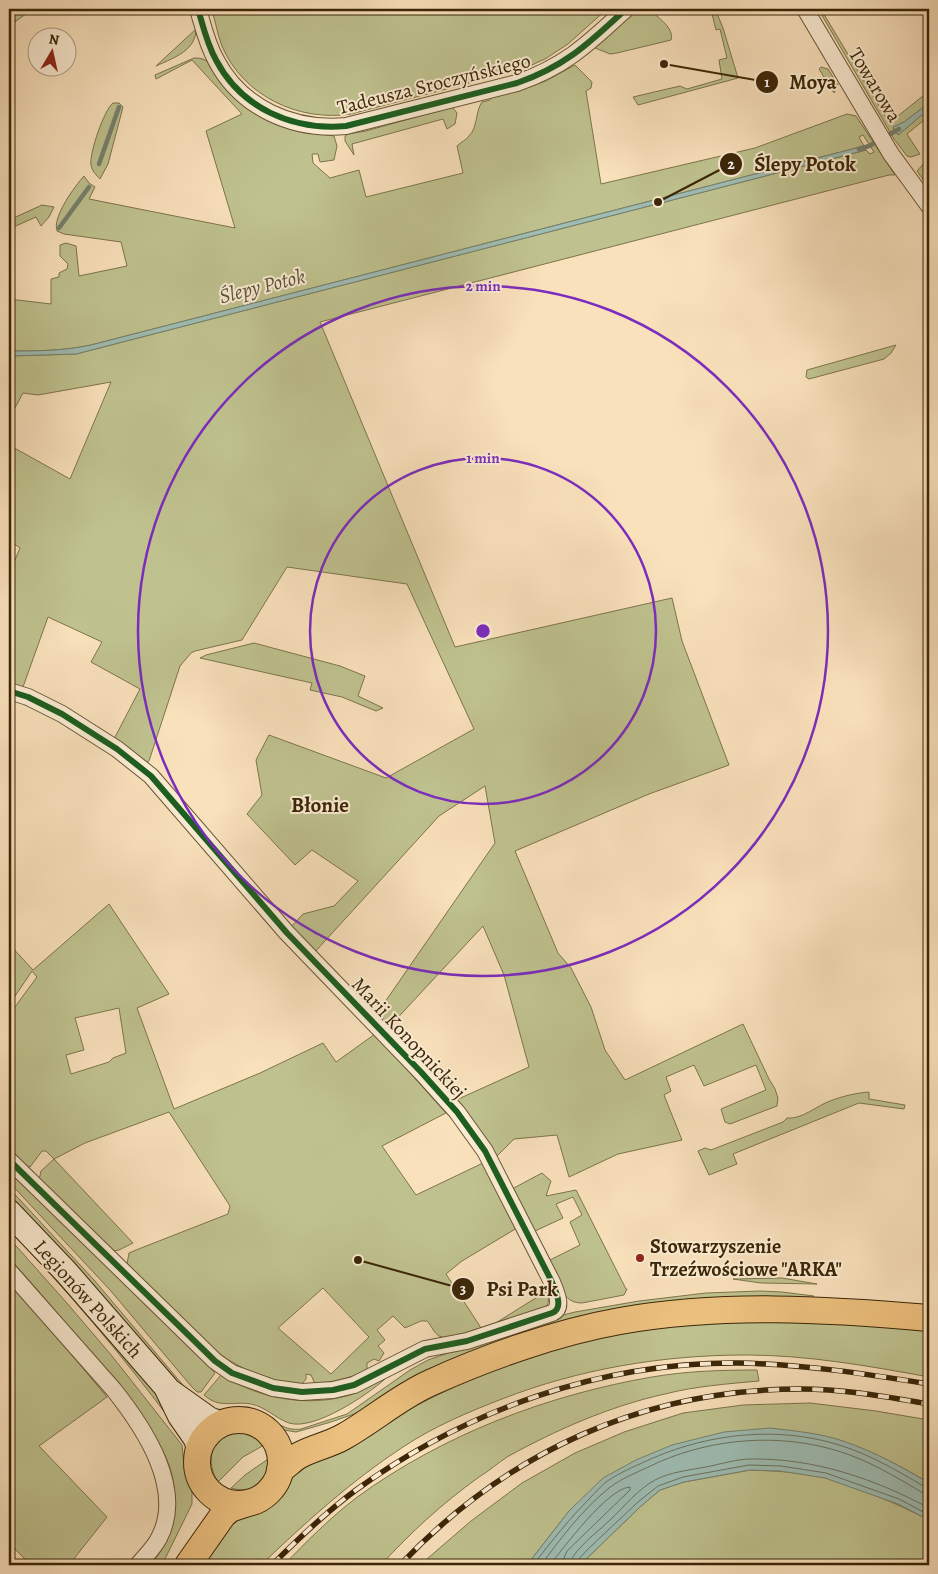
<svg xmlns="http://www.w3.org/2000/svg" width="938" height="1574" viewBox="0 0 938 1574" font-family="Alegreya,serif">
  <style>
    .green { fill: #bfc28f; stroke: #7d744b; fill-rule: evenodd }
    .water { fill: #9ebdb4; stroke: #76816f }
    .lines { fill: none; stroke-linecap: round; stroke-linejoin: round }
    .shore { stroke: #6c725e; stroke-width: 1 }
    .stream { stroke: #76816f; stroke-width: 4.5 }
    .minor-casing { stroke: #6a5534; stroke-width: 18 }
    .secondary-casing { stroke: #3b2607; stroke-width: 26 }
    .primary-casing { stroke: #3b2607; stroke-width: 28 }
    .minor { stroke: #fbecd3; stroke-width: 16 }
    .secondary { stroke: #fbecd3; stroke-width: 24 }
    .primary { stroke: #ecc07e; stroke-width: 26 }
    .rail-casing { stroke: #3b2607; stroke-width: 5.5 }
    .rail { stroke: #fbecd3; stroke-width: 4; stroke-dasharray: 11; stroke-linecap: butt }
    .cycleway-casing { stroke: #fbecd3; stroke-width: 9 }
    .cycleway { stroke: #1b5e20; stroke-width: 6 }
    .ring { fill: none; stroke: #7b2cbf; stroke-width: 2.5 }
    .poi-dot { fill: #8f2418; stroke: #fbecd3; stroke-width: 2 }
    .labels { text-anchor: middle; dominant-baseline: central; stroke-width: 4; stroke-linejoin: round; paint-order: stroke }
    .street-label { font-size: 20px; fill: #3b2607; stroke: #fbecd3 }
    .poi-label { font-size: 20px; font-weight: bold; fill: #3b2607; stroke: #fbecd3; text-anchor: start }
    .water-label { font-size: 21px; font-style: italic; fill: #59533b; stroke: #fbecd3 }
    .neighbourhood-label { font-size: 21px; font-weight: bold; fill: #3b2607; stroke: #fbecd3 }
    .centre { fill: #7b2cbf; stroke: #fbecd3; stroke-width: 2.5 }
    .ring-label { font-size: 15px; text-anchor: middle; font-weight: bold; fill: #7b2cbf; stroke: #fbecd3; stroke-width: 4; stroke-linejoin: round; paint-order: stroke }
    .leader { fill: none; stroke: #3b2607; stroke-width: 2 }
    .callout-dot { fill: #3b2607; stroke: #fbecd3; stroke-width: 2 }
    .mark-label { font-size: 15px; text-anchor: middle; font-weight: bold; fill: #fff }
    .callout-label { font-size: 21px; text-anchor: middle; font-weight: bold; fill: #3b2607; stroke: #fbecd3; stroke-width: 4; stroke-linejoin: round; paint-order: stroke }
  </style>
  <rect width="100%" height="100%" fill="#f9e1bc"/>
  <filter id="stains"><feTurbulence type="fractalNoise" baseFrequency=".004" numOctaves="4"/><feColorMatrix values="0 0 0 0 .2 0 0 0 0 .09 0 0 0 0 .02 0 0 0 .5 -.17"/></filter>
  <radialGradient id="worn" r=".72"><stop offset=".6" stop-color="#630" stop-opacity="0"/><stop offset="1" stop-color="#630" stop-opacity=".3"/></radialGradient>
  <g class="green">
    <polygon points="9,9 33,9 9,26"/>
    <path d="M211 9H607L568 44 545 59 523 69 351 114C299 122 243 96 222 46 217 34 216 21 211 9Z"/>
    <path d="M636 9H649C657 17 675 28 671 40L617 53 610 54 595 48Z"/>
    <polygon points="716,11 723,28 738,78 638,105 633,97 680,86 687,89 722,79 719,60 727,58 720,29 716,30 712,14"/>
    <polygon points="822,11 887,119 898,116 929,91 929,103 904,122 893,128 898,135 929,109 929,116 907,134 920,154 911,157 907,156 894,139 820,12"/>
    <path d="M196 29C196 51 173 58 156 66Z"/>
    <path d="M194 58C198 58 201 58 205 60 210 63 214 69 218 74 228 87 237 102 251 111 278 129 304 131 334 136L337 146 334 160 320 162 318 154H312L313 163 330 178 359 170 366 197 463 173 457 146C461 142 466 140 469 136 478 127 475 112 482 102L490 100V96L529 87 546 81 575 65 592 82 591 88 586 91 601 184 755 148 847 114 856 116 895 175H889L320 322 455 647 672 598 682 641 729 765 649 794 515 851 558 953 571 968 591 1007 605 1050 625 1080 743 1024 769 1079 775 1089 778 1098 777 1106 730 1124 725 1122 721 1109 766 1090 756 1065 704 1086 694 1065 666 1077 671 1091 664 1095 682 1140 618 1154 569 1177 557 1135 514 1139 495 1158 454 1101 529 1067 504 975 483 926 390 1026 378 1012 495 843 485 786 439 816 314 953 291 927 303 914 334 906 358 881 312 850 295 865 247 814 262 795 256 760 269 735 386 778 474 729 407 584 287 567 242 640 195 651 191 653 180 666 149 761 146 763 114 739 140 689 91 662 102 642 48 617 23 687 9 684V574L20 548 9 540V445L70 479 111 382 38 395 23 393 9 419V356L76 354 866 150 870 154 874 152 863 135 859 137 864 146 91 345C63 351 37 351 9 351V299L51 304V279L59 277V273L67 269 68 264 60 256V245L66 243 76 246 79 276 127 266 121 242 64 234 57 231C52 217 75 186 84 176L89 183 95 187 89 199 235 228 206 131 242 114 192 60 156 79 155 75Z"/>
    <polygon points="821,67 828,69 838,85 834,93 819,69"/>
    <path d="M113 103H119L123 107 108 164 100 179C96 175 92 171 91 165 89 154 104 110 113 103Z"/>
    <polygon points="452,107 457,113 455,124 447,129 443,119 352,144 354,155 345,141 345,136 348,134 366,131"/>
    <polygon points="925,162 929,168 929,188 917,171"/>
    <polygon points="42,205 54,207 49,217 41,226 36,217 9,229 9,220"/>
    <polygon points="896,345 891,353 884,359 809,379 806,377 807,370"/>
    <polygon points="254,643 340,666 365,676 358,696 383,708 376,711 342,697 310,690 312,683 200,658 206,655"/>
    <path d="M109 904 169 994 137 1008 174 1109 260 1073 323 1043 336 1062 375 1034 446 1113 382 1146 416 1195 483 1163 517 1228 462 1261 446 1274 483 1331 550 1289 548 1304 544 1309C524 1317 457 1346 439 1336 433 1332 432 1326 427 1321H421L405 1328 393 1316 377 1330 385 1340 378 1346 384 1353 379 1361 374 1359 367 1363V1370C351 1378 333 1382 315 1384L311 1375 306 1374V1379L301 1385 276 1381 257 1376 227 1359 213 1349 127 1264 129 1253 136 1250 228 1214 230 1206 169 1112 85 1143 54 1159 133 1243 119 1250 113 1251 39 1180 41 1171 54 1159 46 1151H42L30 1167 27 1166 9 1148V1015L37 977 32 971 9 1005V944L33 970ZM119 1008 126 1053 113 1058 109 1062 71 1074 66 1055 84 1050 75 1018ZM323 1288 369 1337 331 1374 278 1328Z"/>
    <path d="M869 1092V1099L905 1105 904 1109 859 1103 733 1154 737 1164 709 1175 698 1151 705 1148 711 1150 783 1122 787 1118C801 1120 818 1105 830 1101 843 1096 856 1093 869 1092Z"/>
    <polygon points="9,1168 215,1373 201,1392 197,1392 191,1386 110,1290 9,1182"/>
    <path d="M542 1173 551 1181 546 1196 576 1190 626 1289H627L624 1295 582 1303C569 1303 565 1296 559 1286L512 1189ZM573 1197 582 1215 570 1222 580 1245 550 1260 535 1231 563 1218 556 1204Z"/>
    <polygon points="9,1188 94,1280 188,1391 170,1378 48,1239 9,1197"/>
    <path d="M9 1221 177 1417 172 1422C122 1355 67 1290 9 1230Z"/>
    <path d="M9 1238 66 1302 112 1356 182 1445 184 1466 192 1492V1504L162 1565H150C174 1540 181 1498 169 1465 158 1434 134 1409 114 1384 80 1341 46 1298 9 1258Z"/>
    <polygon points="782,1278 817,1284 761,1283 733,1279"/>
    <polygon points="9,1280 107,1397 39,1446 107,1517 69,1565 31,1565 9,1543"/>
    <path d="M760 1291 782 1292 814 1296 812 1298 752 1297 433 1371 354 1414 331 1422 296 1432 284 1430 256 1413 240 1411 221 1413 212 1408C226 1412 241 1407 255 1411 272 1416 281 1432 301 1429L347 1414 410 1370 428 1360 540 1321 575 1312 639 1301 706 1293Z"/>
    <path d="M716 1321 846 1323 929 1331V1377C869 1366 807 1355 746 1355 662 1355 579 1369 502 1399 468 1412 433 1427 403 1447 351 1481 306 1522 261 1565H197L215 1538 250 1509 259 1508 277 1496 290 1474C353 1440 415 1403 481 1375 494 1370 507 1363 520 1359 583 1338 650 1327 716 1321Z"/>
    <path d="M757 1370 759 1381C727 1384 696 1386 665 1394 610 1406 556 1430 507 1457 498 1463 489 1471 479 1477 443 1503 411 1532 381 1565H284C305 1543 331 1517 356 1498 442 1435 547 1395 652 1377 687 1371 722 1370 757 1370Z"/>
    <path d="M221 1375C259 1398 306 1408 350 1395 362 1391 373 1384 385 1379 367 1395 314 1431 289 1423 275 1418 266 1407 251 1404 234 1401 219 1409 204 1395Z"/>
    <path d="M810 1403 876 1411 929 1420V1483C893 1461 855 1443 813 1434L569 1511 527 1565H420L471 1521 522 1483 575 1453 624 1432 683 1413 743 1405Z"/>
    <path d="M233 1430C246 1429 259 1431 266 1444L243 1457 218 1482C206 1463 209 1438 233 1430Z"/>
    <path d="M271 1457C271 1480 253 1495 231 1488L245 1475Z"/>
    <path d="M750 1470C775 1471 802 1472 826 1478 862 1489 896 1503 929 1520V1565H580L641 1506 660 1490 684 1482Z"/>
  </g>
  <g class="water">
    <polygon points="929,103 929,109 898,135 893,127 904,122"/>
    <path d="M864 146 866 150 76 354 9 356V351C37 351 63 351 91 345Z"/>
    <path d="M770 1428C794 1431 820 1433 843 1441 873 1451 902 1467 929 1483V1520L898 1504 825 1478 780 1471 750 1470 684 1482 660 1490 641 1506 580 1565H527L569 1511 603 1478 636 1460 672 1445 724 1432Z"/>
  </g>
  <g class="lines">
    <g class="shore">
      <path d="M533 1565C551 1542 569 1519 590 1498 595 1493 600 1487 606 1482 620 1472 638 1465 653 1458 711 1433 779 1426 839 1445 869 1454 898 1471 925 1487H929"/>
      <path d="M541 1565C561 1538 582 1510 609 1488 623 1477 643 1470 659 1462 714 1438 780 1433 838 1451 868 1460 896 1477 923 1493H929"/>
      <path d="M550 1565C564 1547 608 1488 630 1487V1490L567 1551 564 1558 563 1565"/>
      <path d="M570 1565C571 1551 599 1531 610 1520 624 1507 638 1489 655 1480 670 1472 690 1470 706 1467 721 1464 737 1459 751 1459 814 1458 875 1479 929 1508"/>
      <polyline points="577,1565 578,1560 587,1550 638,1502 658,1486 683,1477 749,1465 781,1466 826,1473 899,1499 929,1515"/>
    </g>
    <g class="stream">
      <polyline points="859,149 869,146 899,129"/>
      <polyline points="99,164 119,107"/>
      <polyline points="59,228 89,187"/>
    </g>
    <defs>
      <g id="minor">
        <path d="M198 9C203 26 207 44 216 60 241 108 293 131 346 126L517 83C566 66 589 43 626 9"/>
        <polyline points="805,9 891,154 929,206"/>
        <path d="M9 691 28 697 62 714 117 749 151 776 287 933 421 1072 457 1112 485 1151 552 1282C556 1292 564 1308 552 1313L467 1341 425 1349 354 1385 333 1390 302 1392 273 1388 232 1373 215 1361 9 1160"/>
        <path d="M9 1271 114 1390C144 1428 185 1489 159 1538 154 1548 145 1556 138 1565"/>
      </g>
      <g id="secondary">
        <polyline points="9,1212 66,1272 166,1387 180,1416 196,1439 199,1449"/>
        <polyline points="171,1392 209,1419 220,1424"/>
      </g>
      <g id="primary">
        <circle cx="239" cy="1462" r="42"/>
        <path d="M280 1470C286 1466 292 1460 298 1456 312 1448 329 1445 343 1437 373 1420 399 1397 430 1383 487 1357 558 1332 620 1321 723 1303 826 1309 929 1318"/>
        <polyline points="188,1565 223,1515 230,1509 245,1504"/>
      </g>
    </defs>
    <use href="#minor" class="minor-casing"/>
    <use href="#secondary" class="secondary-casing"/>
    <use href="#primary" class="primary-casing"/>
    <use href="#minor" class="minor"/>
    <use href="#secondary" class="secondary"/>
    <use href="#primary" class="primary"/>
    <defs>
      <g id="rail">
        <path d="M272 1565C298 1539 326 1512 356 1490 466 1410 601 1362 738 1363 802 1364 866 1374 929 1384"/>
        <path d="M400 1565C507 1452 644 1389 801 1389 844 1389 887 1397 929 1404"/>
      </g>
    </defs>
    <use href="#rail" class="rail-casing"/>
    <use href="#rail" class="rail"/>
    <defs>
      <g id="cycleway">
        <path d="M198 9C203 26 207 44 216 60 241 108 293 131 346 126L517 83C566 66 589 43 626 9"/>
        <path d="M9 691 28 697 62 714 117 749 151 776 287 933 421 1072 457 1112 485 1151 552 1282C556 1292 564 1308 552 1313L467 1341 425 1349 354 1385 333 1390 302 1392 273 1388 232 1373 215 1361 9 1160"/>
      </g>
    </defs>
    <use href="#cycleway" class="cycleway-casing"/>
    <use href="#cycleway" class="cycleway"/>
  </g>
  <g class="ring">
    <circle cx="483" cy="631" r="173"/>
    <circle cx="483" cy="631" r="345"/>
  </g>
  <circle class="poi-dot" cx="640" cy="1258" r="5"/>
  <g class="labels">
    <g class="street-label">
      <text transform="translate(434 84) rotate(-14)">Tadeusza Sroczyńskiego</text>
      <text transform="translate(875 85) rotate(59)">Towarowa</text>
      <text transform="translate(409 1038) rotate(47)">Marii Konopnickiej</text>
      <text transform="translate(88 1299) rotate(48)">Legionów Polskich</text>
    </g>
    <g class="poi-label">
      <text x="650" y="1246">Stowarzyszenie<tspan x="650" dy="23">Trzeźwościowe "ARKA"</tspan></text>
    </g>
    <g class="water-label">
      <text transform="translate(262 286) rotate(-14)">Ślepy Potok</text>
    </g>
    <g class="neighbourhood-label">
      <text x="320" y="805">Błonie</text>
    </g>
  </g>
  <circle cx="483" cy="631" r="8" class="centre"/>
  <g class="ring-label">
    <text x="483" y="291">2 min</text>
    <text x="483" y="463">1 min</text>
  </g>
  <path class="leader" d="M664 64L767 82M658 202L731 164M358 1260L463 1289"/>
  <g class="callout-dot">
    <circle cx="664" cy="64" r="5"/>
    <circle cx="658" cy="202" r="5"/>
    <circle cx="358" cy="1260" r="5"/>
    <circle cx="767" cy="82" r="12"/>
    <circle cx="731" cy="164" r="12"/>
    <circle cx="463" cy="1289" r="12"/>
  </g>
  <g class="mark-label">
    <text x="767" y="87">1</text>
    <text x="731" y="169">2</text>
    <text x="463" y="1294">3</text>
  </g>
  <g class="callout-label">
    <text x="813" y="89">Moya</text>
    <text x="805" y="171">Ślepy Potok</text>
    <text x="522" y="1296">Psi Park</text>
  </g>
  <rect width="938" height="1574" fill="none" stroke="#f9e1bc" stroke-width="30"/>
  <rect x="10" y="10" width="918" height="1554" fill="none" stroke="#3b2607" stroke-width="2.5"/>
  <rect x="15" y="15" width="908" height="1544" fill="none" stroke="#3b2607"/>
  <g transform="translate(52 52) rotate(9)"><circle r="24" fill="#fbecd3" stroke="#ae9d81"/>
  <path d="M0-4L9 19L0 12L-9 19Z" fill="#8f2418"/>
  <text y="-8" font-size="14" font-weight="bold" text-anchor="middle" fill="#3b2607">N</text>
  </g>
  <rect width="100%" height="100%" filter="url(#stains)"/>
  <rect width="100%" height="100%" fill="url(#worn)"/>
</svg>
